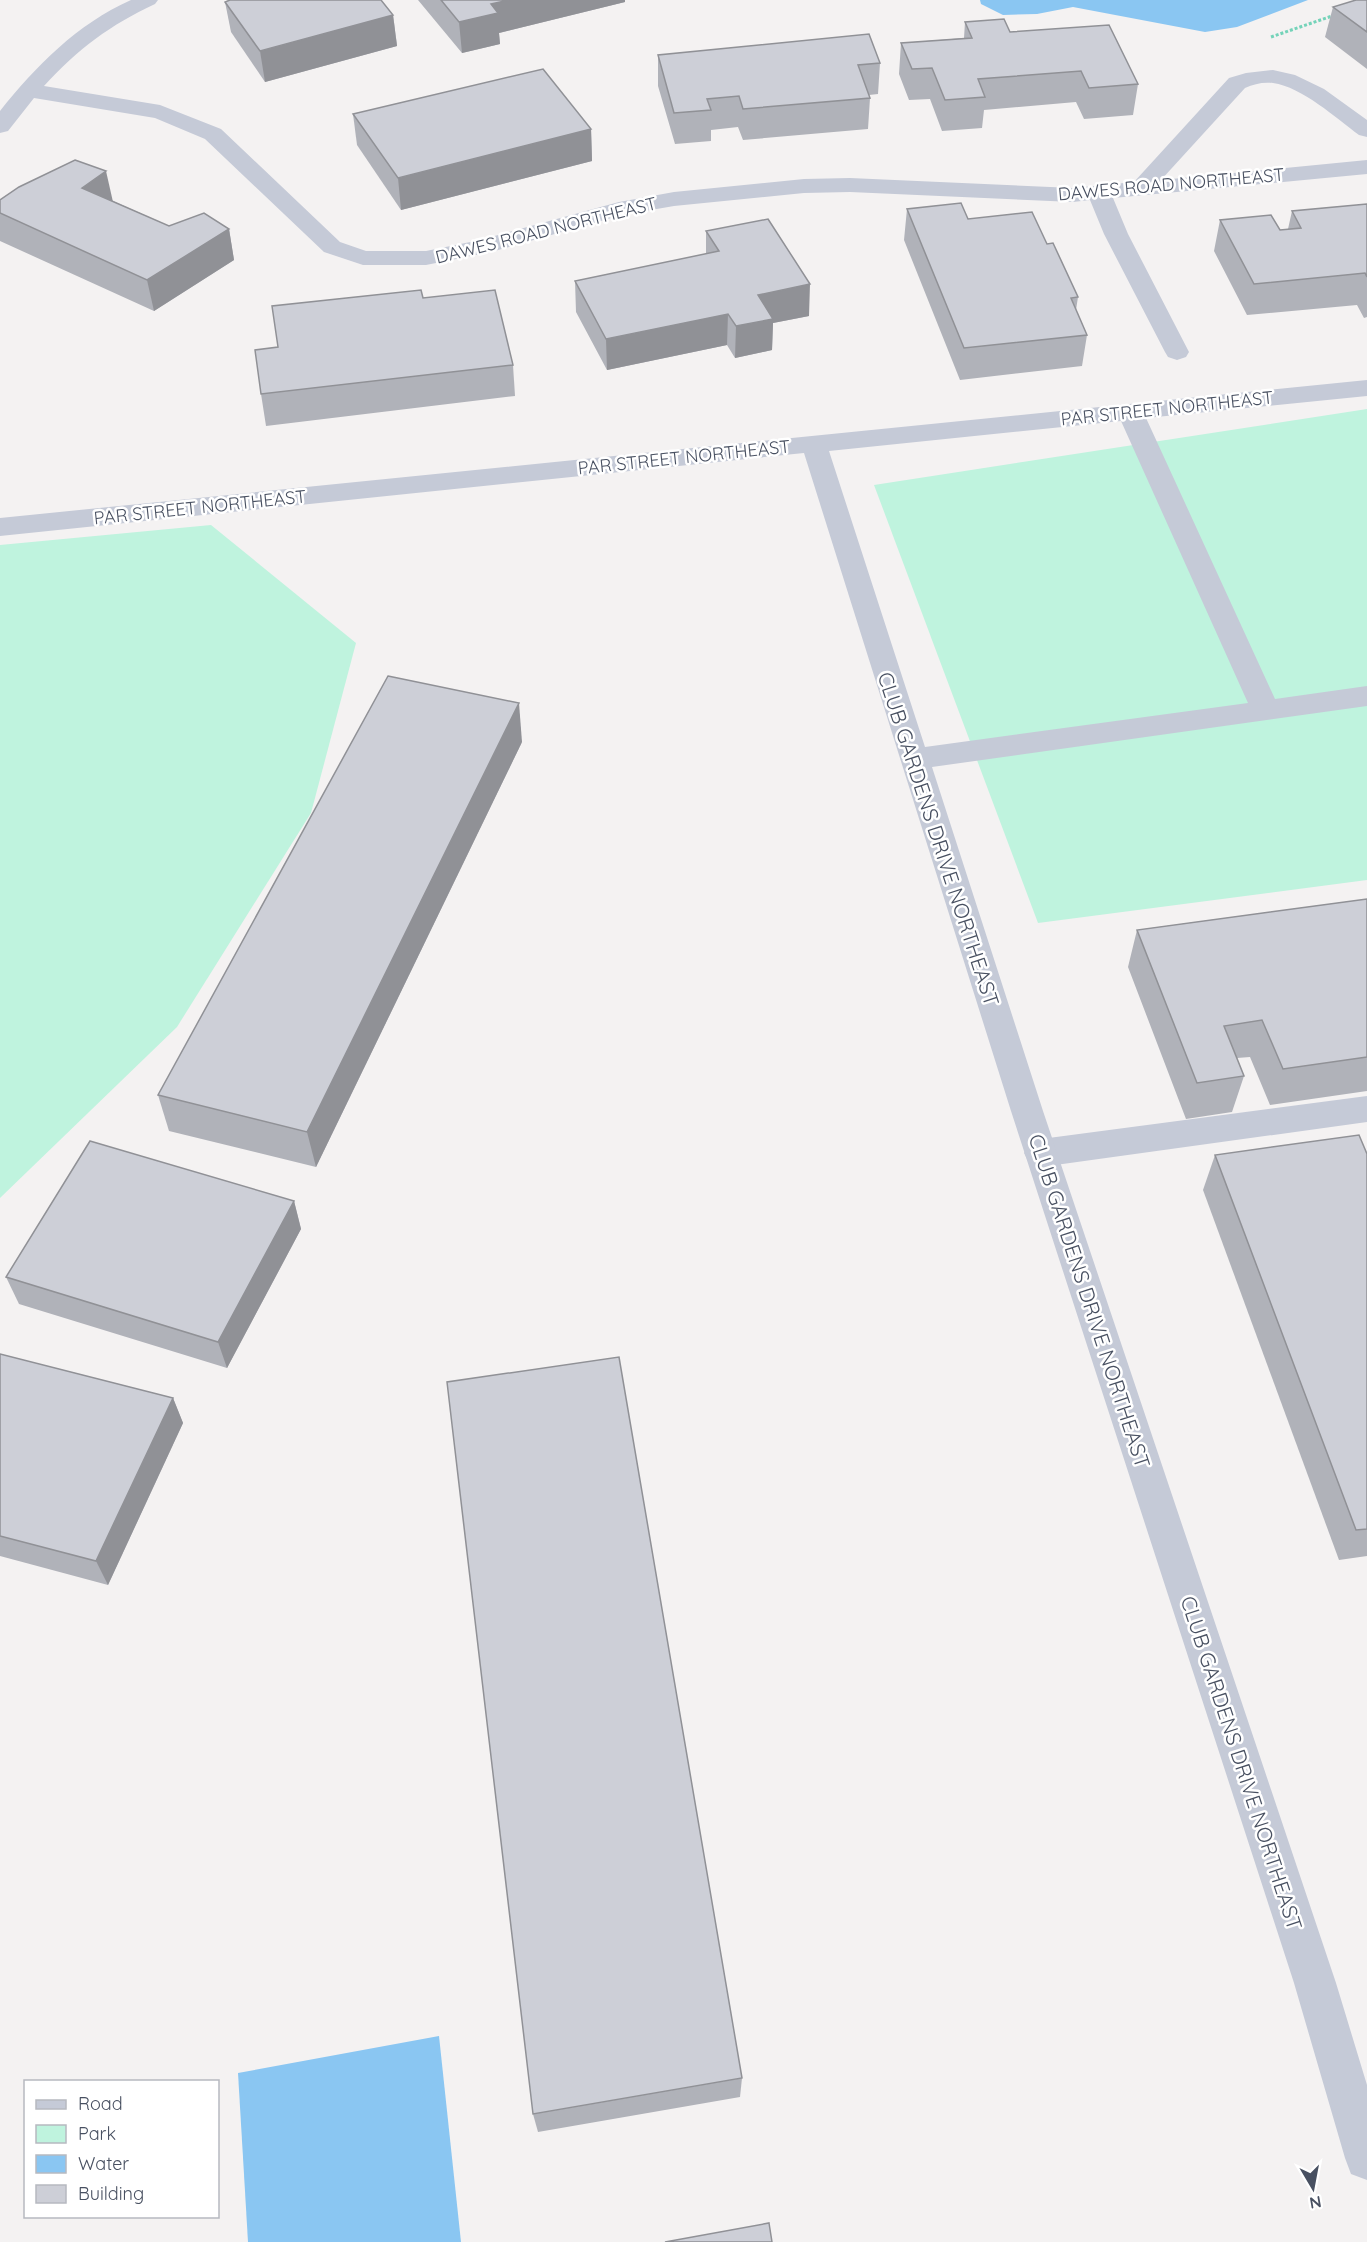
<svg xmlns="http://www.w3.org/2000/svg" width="1367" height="2242" viewBox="0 0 1367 2242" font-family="Quicksand,sans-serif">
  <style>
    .green { fill: #bff3de }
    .water { fill: #8ac6f2 }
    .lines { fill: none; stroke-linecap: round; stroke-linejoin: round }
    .path { stroke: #74d3b9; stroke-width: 3; stroke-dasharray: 3 2; stroke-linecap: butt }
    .service { fill: #c5cad7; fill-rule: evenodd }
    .minor { fill: #c5cad7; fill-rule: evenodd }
    .wall { fill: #b0b2b9 }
    .shaded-wall { fill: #909196 }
    .building { fill: #cdcfd7; stroke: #909196; stroke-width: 1.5 }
    .labels { text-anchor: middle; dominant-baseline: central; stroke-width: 5; stroke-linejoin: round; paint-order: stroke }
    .far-street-label { font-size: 18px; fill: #485061; stroke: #fff }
    .street-label { font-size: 21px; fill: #485061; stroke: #fff }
  </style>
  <rect width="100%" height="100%" fill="#f4f2f2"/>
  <g class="green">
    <polygon points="1367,409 1367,880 1038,923 874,485"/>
    <polygon points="211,525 356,643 311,813 177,1027 0,1198 0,545"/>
  </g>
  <g class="water">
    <polygon points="980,0 1308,0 1237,27 1205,32 1073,7 1037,14 1003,15 981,4"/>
    <polygon points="439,2036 461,2242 248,2242 238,2073"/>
  </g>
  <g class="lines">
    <polyline class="path" points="1271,37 1335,15"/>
    <polygon class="service" points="1367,1096 1367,1122 1041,1167 1029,1163 1024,1153 1029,1143 1041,1139"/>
    <g class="minor">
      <path d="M131 0H158L155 4C110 25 78 49 44 86L160 105 221 129 340 242 366 251H426L480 240 619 202 674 192 804 179 850 178 1073 188 1134 182 1229 78 1246 73 1273 70 1295 75 1324 89 1367 120V137L1359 135C1336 118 1302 87 1273 83 1262 82 1254 84 1245 88L1161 180 1367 160V174L1113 198 1128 234 1189 352 1186 357 1177 360 1168 357 1165 352 1104 234 1090 200 1073 202 850 192 804 193 674 206 622 215 491 252 426 265H363L324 252 205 139 155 118 34 98 8 131 0 133V111C36 66 77 24 131 0Z"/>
      <path d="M1367 380V396L1146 418 1275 699 1367 686V706L932 767 1043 1111 1336 1983 1367 2085V2180L1351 2174 1345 2158 1294 1983 1011 1111 804 453 0 536V518ZM1121 421 1248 703 925 747 829 451Z"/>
    </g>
  </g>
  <g class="wall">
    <polygon points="418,0 625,0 625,2 499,33 500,44 462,53"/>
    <polygon points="1367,0 1367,69 1325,37 1333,7"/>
    <polygon points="225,2 393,15 397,46 265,82 231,32"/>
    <polygon points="965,22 1010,32 1138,84 1133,115 1084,119 1076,102 984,110 982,128 942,131 930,99 909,100 899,74 901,43 964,38"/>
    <polygon points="658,55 880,63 878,94 869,95 870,98 868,129 743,140 738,127 711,130 711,141 675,144 658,86"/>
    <polygon points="353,114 591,129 592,161 401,210 357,145"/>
    <polygon points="0,200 113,201 169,226 229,229 234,260 154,311 0,241"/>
    <polygon points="1367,204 1367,317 1364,318 1357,305 1247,315 1214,251 1220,220 1280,230 1288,229 1292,211"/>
    <polygon points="907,209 968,219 1047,244 1078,297 1076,310 1087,335 1082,366 960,380 904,240"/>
    <polygon points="706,231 809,316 773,323 772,350 735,358 727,345 607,370 576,312 575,281 706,254"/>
    <polygon points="423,298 513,365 515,396 266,426 261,394 278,347"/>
    <polygon points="522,742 316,1167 169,1131 158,1095"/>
    <polygon points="1367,899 1367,1091 1270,1105 1250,1057 1237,1058 1244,1076 1232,1112 1186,1119 1128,967 1137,930"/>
    <polygon points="1367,1154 1367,1556 1339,1560 1203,1190 1215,1155"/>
    <polygon points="294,1201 301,1229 227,1368 19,1304 6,1277"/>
    <polygon points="0,1354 173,1398 183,1423 108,1585 0,1556"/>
    <polygon points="742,2078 740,2097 538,2132 533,2114"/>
  </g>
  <g class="shaded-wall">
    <polygon points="509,0 625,0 625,2 499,33 500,44 462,53 459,22 491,4"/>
    <polygon points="393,15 397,46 265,82 260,51"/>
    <polygon points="591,129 592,161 401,210 398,178"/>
    <polygon points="106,171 113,202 82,188"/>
    <polygon points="229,229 234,260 154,311 147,280"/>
    <polygon points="810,284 809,316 773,323 772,350 735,358 736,326 758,295"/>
    <polygon points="728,314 727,345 607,370 606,339"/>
    <polygon points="519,703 522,742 316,1167 307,1132"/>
    <polygon points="294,1201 301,1229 227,1368 218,1342"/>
    <polygon points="173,1398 183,1423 108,1585 96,1561"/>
  </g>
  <g class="building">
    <polygon points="230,0 381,0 393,15 260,51 225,2"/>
    <polygon points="441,0 509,0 491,4 498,13 459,22"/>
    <polygon points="1356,0 1367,0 1367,32 1333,7"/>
    <polygon points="1004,19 1010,32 1109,25 1138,84 1089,88 1081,71 978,79 985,97 945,100 932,68 912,69 901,43 972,38 965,22"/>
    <polygon points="869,34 880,63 858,65 870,98 743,109 739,96 707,99 711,110 674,113 658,55"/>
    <polygon points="543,69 591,129 398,178 353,114"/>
    <polygon points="75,160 106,171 82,188 169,226 204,213 229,229 147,280 0,213 0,200 19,187"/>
    <polygon points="961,203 968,219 1032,212 1047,244 1053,243 1078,297 1071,298 1087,335 964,348 907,209"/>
    <polygon points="1367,204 1367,277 1365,273 1254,284 1220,220 1271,215 1280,230 1301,228 1292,211"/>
    <polygon points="768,219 810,284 758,295 773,319 736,326 728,314 606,339 575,281 719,251 706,231"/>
    <polygon points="421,290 423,298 495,290 513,365 261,394 255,350 278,347 272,306"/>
    <polygon points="388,676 519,703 307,1132 158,1095"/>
    <polygon points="1367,899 1367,1057 1283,1069 1262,1020 1224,1026 1244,1076 1197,1083 1137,930"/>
    <polygon points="1359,1135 1367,1154 1367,1529 1356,1530 1215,1155"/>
    <polygon points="90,1141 294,1201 218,1342 6,1277"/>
    <polygon points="0,1354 173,1398 96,1561 0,1536"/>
    <polygon points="619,1357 742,2078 533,2114 447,1382"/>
    <polygon points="769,2223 772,2242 665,2242"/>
  </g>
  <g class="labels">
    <g class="far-street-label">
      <text transform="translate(1171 184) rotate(-5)">DAWES ROAD NORTHEAST</text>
      <text transform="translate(546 230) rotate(-14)">DAWES ROAD NORTHEAST</text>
      <text transform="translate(1167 408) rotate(-6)">PAR STREET NORTHEAST</text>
      <text transform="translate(684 457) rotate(-6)">PAR STREET NORTHEAST</text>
      <text transform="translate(200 507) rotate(-6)">PAR STREET NORTHEAST</text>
    </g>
    <g class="street-label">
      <text transform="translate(939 839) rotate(72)">CLUB GARDENS DRIVE NORTHEAST</text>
      <text transform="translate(1090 1301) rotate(72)">CLUB GARDENS DRIVE NORTHEAST</text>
      <text transform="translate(1242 1763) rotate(72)">CLUB GARDENS DRIVE NORTHEAST</text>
    </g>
  </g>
  <rect x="24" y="2080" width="195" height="138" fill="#ffffff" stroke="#b6b9c0" stroke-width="1.5"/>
  <rect x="36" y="2100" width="30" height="9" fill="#c5cad7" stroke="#b6b9c0" stroke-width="1.5"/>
  <text x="78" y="2110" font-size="18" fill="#485061">Road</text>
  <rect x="36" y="2125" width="30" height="18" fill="#bff3de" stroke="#b6b9c0" stroke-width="1.5"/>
  <text x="78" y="2140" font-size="18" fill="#485061">Park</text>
  <rect x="36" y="2155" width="30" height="18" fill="#8ac6f2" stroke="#b6b9c0" stroke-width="1.5"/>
  <text x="78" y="2170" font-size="18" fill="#485061">Water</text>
  <rect x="36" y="2185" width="30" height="18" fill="#cdcfd7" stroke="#b6b9c0" stroke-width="1.5"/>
  <text x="78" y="2200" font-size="18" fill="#485061">Building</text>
  <g transform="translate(1313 2188) rotate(170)" stroke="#ffffff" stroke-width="4.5" paint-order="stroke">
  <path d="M0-4.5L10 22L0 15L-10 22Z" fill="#485061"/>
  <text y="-9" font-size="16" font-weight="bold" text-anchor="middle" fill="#485061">N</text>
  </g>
</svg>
